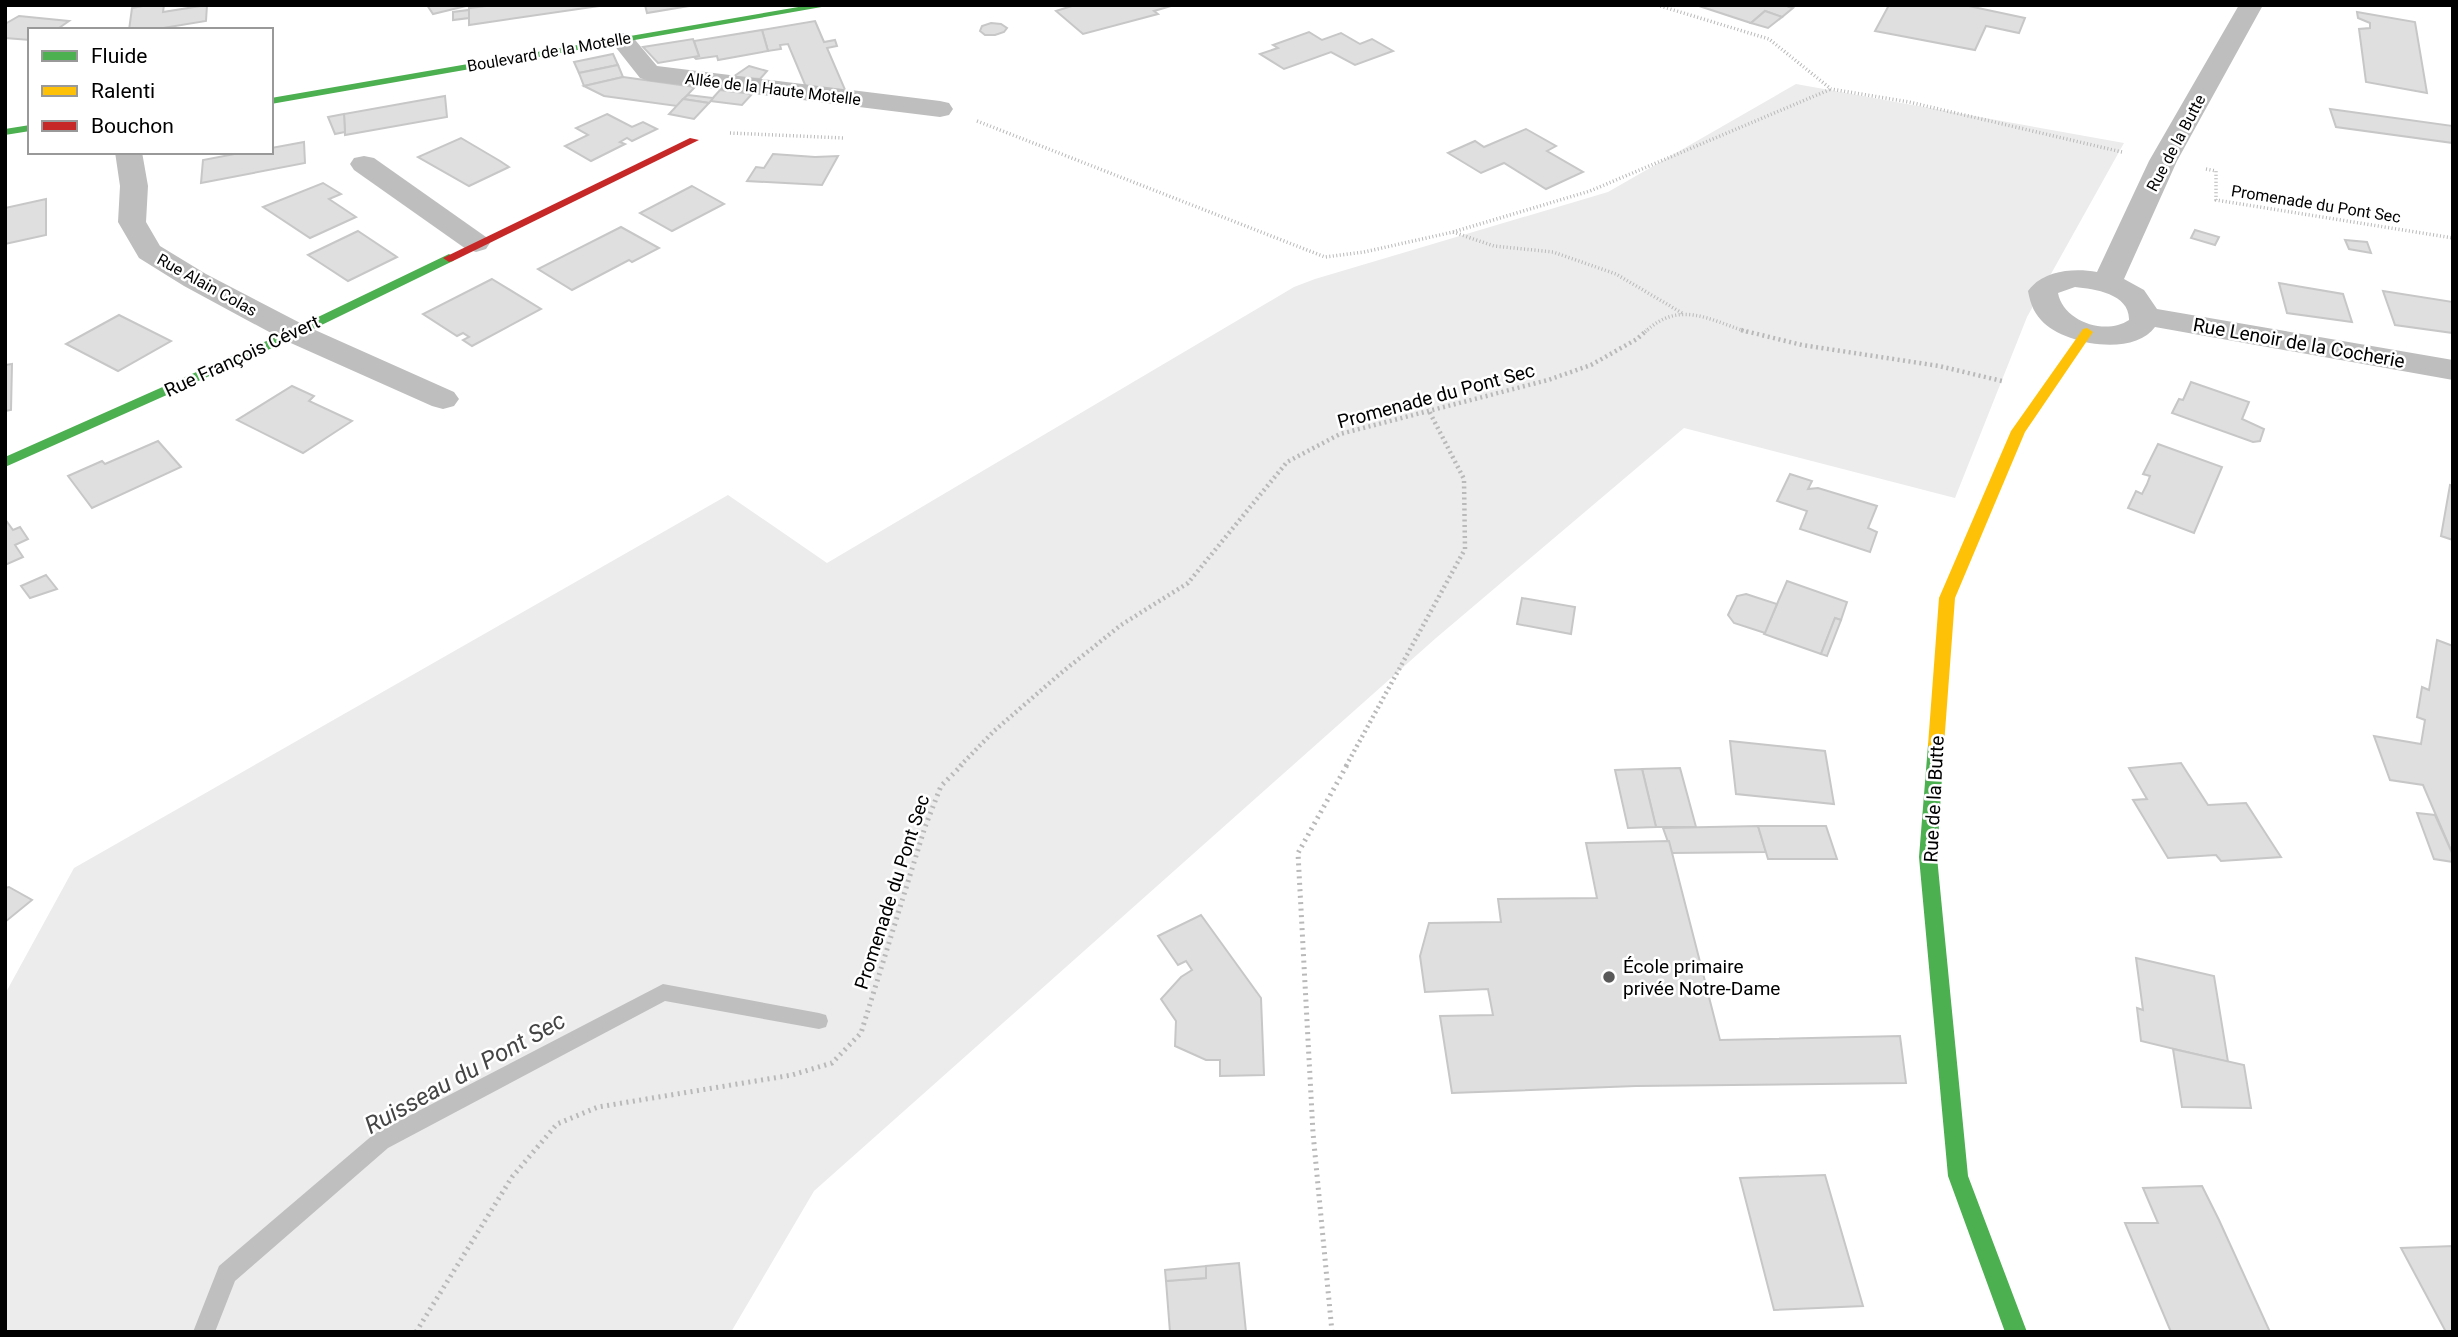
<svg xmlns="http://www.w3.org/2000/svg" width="2458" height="1337" viewBox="0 0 2458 1337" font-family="Roboto,sans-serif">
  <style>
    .green { fill: #ececec }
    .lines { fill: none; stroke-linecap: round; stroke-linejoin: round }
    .stream { fill: #bfbfbf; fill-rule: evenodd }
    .building { fill: #dfdfdf; stroke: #c7c7c7; stroke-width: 2 }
    .path-far2 { stroke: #b9b9b9; stroke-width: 3.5; stroke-dasharray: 1 2.5; stroke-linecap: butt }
    .path-far1 { stroke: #b9b9b9; stroke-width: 4.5; stroke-dasharray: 2 3.5; stroke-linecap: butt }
    .path { stroke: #b9b9b9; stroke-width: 5; stroke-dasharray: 2 4.5; stroke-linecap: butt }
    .street { fill: #bebebe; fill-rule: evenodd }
    .fast { fill: #4caf50; fill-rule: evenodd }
    .slow { fill: #ffc107; fill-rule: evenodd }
    .jam { fill: #c62828; fill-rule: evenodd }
    .poi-dot { fill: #595959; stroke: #fff; stroke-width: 2.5 }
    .labels { text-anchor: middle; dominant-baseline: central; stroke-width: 5; stroke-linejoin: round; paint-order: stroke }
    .far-street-label { font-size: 16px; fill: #000; stroke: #fff }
    .street-label { font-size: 19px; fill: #000; stroke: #fff }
    .poi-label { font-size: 19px; fill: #000; stroke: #fff; text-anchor: start }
    .near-water-label { font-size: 24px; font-style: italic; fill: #444; stroke: #fff }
  </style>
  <rect width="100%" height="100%" fill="#fff"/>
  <polygon class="green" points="1796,84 2124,143 2027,317 1955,498 1684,428 1436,638 814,1191 731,1332 5,1332 5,994 74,868 728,495 827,563 1294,287 1315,279 1608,192"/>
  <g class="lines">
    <polygon class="stream" points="663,984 819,1013 826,1015 828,1021 826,1027 819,1029 665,1001 388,1148 235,1281 215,1332 193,1332 219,1266 374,1134"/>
  </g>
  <g class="building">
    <polygon points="148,5 164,5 163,12 207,5 206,21 151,30 129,30 132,8"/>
    <polygon points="427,5 470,5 433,14"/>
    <polygon points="495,5 606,5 469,25 469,8"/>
    <polygon points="645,5 695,5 647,13"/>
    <polygon points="1075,5 1171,5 1171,6 1154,11 1158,14 1083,34 1056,11"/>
    <polygon points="1791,5 1789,7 1793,8 1782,17 1765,11 1751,23 1699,6"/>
    <polygon points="1889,5 1964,5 2025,18 2019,33 1986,26 1975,50 1875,31"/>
    <polygon points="469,10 469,18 453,20 453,12"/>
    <polygon points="1765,11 1782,17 1768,28 1751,23"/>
    <polygon points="2357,12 2415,22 2427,93 2366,82 2359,29 2370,28 2370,23 2358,18"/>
    <polygon points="19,16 69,21 56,30 30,30 30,40 5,38 5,24"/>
    <polygon points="815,21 824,42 835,40 837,46 827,48 846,92 806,87 788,44 780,45 781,49 768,51 762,30"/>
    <polygon points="991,23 1001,24 1007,28 1004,32 995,35 985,35 980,31 982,26"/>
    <polygon points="762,30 768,51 718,60 717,56 696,59 694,57 699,56 694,41"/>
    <polygon points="1309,32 1322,40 1341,33 1360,44 1372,39 1393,51 1355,65 1331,52 1284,69 1260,54 1278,48 1273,45"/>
    <polygon points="693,39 699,56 658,63 643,47"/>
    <polygon points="613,54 618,65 579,73 574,62"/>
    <polygon points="618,65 623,77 584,86 579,73"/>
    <polygon points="749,66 767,71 760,79 733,77"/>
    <polygon points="623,77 695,87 677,106 604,96 584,86"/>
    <polygon points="720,90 752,94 742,105 710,101"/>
    <polygon points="688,95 713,98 709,103 683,99"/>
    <polygon points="445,96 447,117 345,135 344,114"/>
    <polygon points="683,99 709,103 694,119 669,114"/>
    <polygon points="2330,109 2453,126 2453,143 2336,127"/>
    <polygon points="344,114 345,132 335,134 328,117"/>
    <polygon points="607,114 632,127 643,122 657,129 632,141 627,138 620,142 625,144 591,161 565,146 588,135 576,128"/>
    <polygon points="1526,129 1556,146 1547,151 1583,172 1546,189 1504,163 1481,173 1448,153 1475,141 1484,147"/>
    <polygon points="461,138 500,161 509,167 469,186 418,157"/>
    <polygon points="304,142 305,163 201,183 203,160 245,152 271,152 271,148"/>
    <polygon points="773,154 815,157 838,156 822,185 747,181 756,167 764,168"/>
    <polygon points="323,183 341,194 329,199 356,217 310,238 263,207"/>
    <polygon points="692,186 724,204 672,231 640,213"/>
    <polygon points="46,199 46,235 5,244 5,208"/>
    <polygon points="621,227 659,248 632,262 629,260 572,290 538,269"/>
    <polygon points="2195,230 2219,237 2215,245 2191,238"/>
    <polygon points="358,231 397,257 348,281 308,255"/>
    <polygon points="2345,240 2367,242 2371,253 2349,249"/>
    <polygon points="492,279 541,309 472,346 463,340 469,337 463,333 457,336 423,314"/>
    <polygon points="2279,283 2343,294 2352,322 2287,313"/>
    <polygon points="2383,291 2453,302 2453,333 2395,325"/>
    <polygon points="119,315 171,341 118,371 66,344"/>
    <polygon points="12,364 11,410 5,411 5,365"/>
    <polygon points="2191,382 2249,402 2242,419 2264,429 2260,441 2253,442 2172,413 2179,399 2183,400"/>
    <polygon points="292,386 314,396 309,401 352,421 303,453 237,420"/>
    <polygon points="158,441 181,467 92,508 68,476 102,461 105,464"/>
    <polygon points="2158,444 2222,467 2194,533 2128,508 2136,491 2142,494 2147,484 2150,476 2143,474"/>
    <polygon points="1790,474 1812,481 1808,489 1818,488 1877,506 1868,528 1877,532 1870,552 1800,529 1807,511 1777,501"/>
    <polygon points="2450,485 2453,486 2453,540 2441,536"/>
    <polygon points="5,519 13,530 20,527 28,539 15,545 23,557 5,565"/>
    <polygon points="46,575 57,589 30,598 21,586"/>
    <polygon points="1787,581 1847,602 1841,620 1835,618 1821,654 1764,634"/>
    <polygon points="1746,594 1777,604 1765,633 1734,623 1728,615 1737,596"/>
    <polygon points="1522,598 1575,607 1571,634 1517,624"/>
    <polygon points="1835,618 1841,620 1827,656 1821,654"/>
    <polygon points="2437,640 2453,646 2453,855 2423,785 2390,780 2374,736 2421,744 2425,720 2417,717 2422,687 2429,690"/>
    <polygon points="1730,741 1825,751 1834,804 1736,794"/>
    <polygon points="2181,763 2208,805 2246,803 2281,857 2221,861 2216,855 2168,858 2133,800 2147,799 2129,768"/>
    <polygon points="1680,768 1696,827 1656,827 1642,769"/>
    <polygon points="1642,769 1656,827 1628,828 1615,770"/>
    <polygon points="2417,813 2435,815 2453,855 2453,862 2434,859"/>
    <polygon points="1758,826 1766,852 1672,853 1663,828"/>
    <polygon points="1758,826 1826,826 1837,859 1768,859"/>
    <polygon points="1669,841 1720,1040 1900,1036 1906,1083 1636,1086 1452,1093 1440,1016 1493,1015 1488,989 1425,992 1420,956 1429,923 1501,922 1498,899 1597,898 1586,843"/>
    <polygon points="9,887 32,900 5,922 5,888"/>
    <polygon points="1201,915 1261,998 1264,1075 1220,1076 1220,1060 1206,1060 1175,1046 1176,1021 1161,999 1181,977 1192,970 1186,961 1178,965 1158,936"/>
    <polygon points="2136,958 2214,976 2228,1062 2141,1041 2137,1008 2143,1010"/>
    <polygon points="2173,1049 2244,1065 2251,1108 2182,1107"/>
    <polygon points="1825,1175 1863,1306 1774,1310 1740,1178"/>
    <polygon points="2202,1186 2219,1220 2270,1332 2171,1332 2125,1223 2158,1223 2143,1188"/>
    <polygon points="2453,1246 2453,1332 2446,1332 2401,1248"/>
    <polygon points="1239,1263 1246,1332 1170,1332 1166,1281 1206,1278 1206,1266"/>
    <polygon points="1206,1266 1206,1278 1166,1281 1165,1270"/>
  </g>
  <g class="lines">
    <g class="path-far2">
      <polyline points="1657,5 1769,39 1831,89 1909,102 2122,152"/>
      <polyline points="977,121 1325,257 1364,252 1453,232 1590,191 1831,89"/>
      <polyline points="730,133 844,138"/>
      <polyline points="2206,169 2216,171 2216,200 2453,238"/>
      <polyline points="1453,232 1494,246 1553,252 1616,274 1682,313"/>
      <path d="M1645 332C1679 300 1708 319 1747 332"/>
    </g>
    <g class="path-far1">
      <polyline points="1741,330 1802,345 1939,366 2002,381"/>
      <polyline points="960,766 994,731 1061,673 1121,625 1188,583 1287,462 1340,434 1548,380 1591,365 1637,339 1647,330"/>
      <polyline points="1346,766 1465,549 1464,479 1428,409"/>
    </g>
    <g class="path">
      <polyline points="416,1332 512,1177 557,1124 598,1107 792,1075 832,1063 861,1033 925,827 941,786 962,765"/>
      <polyline points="1332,1332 1313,1133 1298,853 1347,765"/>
    </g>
    <g class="street">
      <path d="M2239 5H2263L2177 161 2124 279 2144 290 2157 309 2453 360V380L2155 327C2134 357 2063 345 2041 320 2033 311 2030 302 2028 291 2043 270 2074 268 2097 272L2149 161ZM2075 287C2095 289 2130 294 2129 320 2105 336 2063 321 2058 293Z"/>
      <polygon points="622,33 631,35 657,66 940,101 949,103 953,109 949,115 940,117 649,81 640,78 610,40 613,35"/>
      <polygon points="115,152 142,152 148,186 146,222 160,246 206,274 306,326 454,392 459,399 454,406 443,409 432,406 284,340 184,286 139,258 118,222 120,186"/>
      <polygon points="364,156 374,158 486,237 490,243 486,249 476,252 466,249 354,170 350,164 354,158"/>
    </g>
    <g class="fast">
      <polygon points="810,5 833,5 271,104 271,98"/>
      <polygon points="30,125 30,131 5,135 5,129"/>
      <polygon points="449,254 455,258 453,261 299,336 5,467 5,457 291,330"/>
      <polygon points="1936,739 1942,740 1944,745 1937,857 1968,1176 2027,1332 2005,1332 1948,1176 1919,857 1928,745 1930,740"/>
    </g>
    <polygon class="slow" points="2087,328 2093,332 2025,432 1955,598 1944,745 1942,750 1930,750 1928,745 1939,598 2011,431 2083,329"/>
    <polygon class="jam" points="690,138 699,140 453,261 449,262 443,258"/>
  </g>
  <circle class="poi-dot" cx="1609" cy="977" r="7"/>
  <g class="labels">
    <g class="far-street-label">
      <text transform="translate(549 52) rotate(-10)">Boulevard de la Motelle</text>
      <text transform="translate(773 89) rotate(7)">Allée de la Haute Motelle</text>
      <text transform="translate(2176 143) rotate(-62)">Rue de la Butte</text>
      <text transform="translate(2316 204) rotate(9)">Promenade du Pont Sec</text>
      <text transform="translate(207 285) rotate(29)">Rue Alain Colas</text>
    </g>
    <g class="street-label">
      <text transform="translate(2299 343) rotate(10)">Rue Lenoir de la Cocherie</text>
      <text transform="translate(242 356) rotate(-25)">Rue François Cévert</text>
      <text transform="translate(1436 396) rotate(-15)">Promenade du Pont Sec</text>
      <text transform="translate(1934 799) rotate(-87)">Rue de la Butte</text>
      <text transform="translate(892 892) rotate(-72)">Promenade du Pont Sec</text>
    </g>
    <g class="poi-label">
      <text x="1623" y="966">École primaire<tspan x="1623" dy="22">privée Notre-Dame</tspan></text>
    </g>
    <g class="near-water-label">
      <text transform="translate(465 1073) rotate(-29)">Ruisseau du Pont Sec</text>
    </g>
  </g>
  <rect width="2458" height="1337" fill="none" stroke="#000000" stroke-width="14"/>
  <rect x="28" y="28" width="245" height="126" fill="#ffffff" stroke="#999999" stroke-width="2"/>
  <rect x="42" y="51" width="35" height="10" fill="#4caf50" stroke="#999999" stroke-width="2"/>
  <text x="91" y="63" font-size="21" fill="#000000">Fluide</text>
  <rect x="42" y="86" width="35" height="10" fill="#ffc107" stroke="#999999" stroke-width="2"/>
  <text x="91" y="98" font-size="21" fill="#000000">Ralenti</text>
  <rect x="42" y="121" width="35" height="10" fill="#c62828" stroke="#999999" stroke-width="2"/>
  <text x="91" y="133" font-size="21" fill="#000000">Bouchon</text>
</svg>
